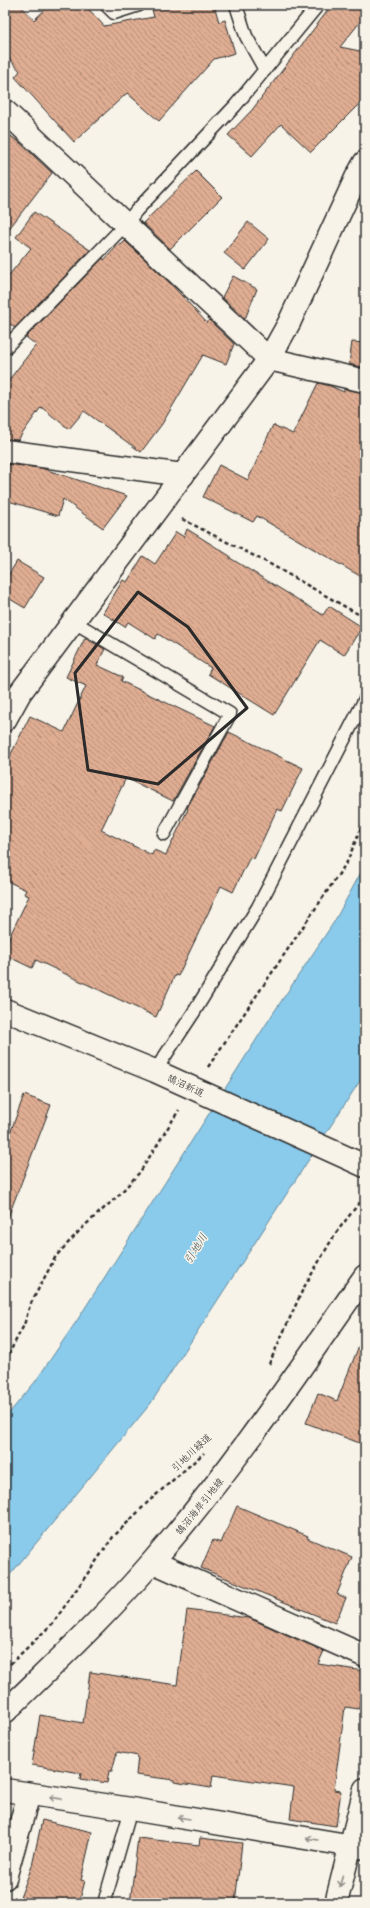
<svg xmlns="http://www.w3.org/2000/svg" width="370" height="1908" viewBox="0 0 370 1908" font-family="Mali,'Klee One',sans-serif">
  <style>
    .water { fill: #8acaeb; stroke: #648a9e }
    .building { fill: url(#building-back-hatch); stroke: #2b2b2b }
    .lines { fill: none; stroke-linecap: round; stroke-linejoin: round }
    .service-casing { stroke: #2b2b2b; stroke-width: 15 }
    .minor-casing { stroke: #2b2b2b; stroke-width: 25 }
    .tertiary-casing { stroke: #2b2b2b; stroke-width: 25 }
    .path { stroke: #2b2b2b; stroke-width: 2.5; stroke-dasharray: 4 3; stroke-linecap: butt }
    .service { stroke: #f7f3e8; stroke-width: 12 }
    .minor { stroke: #f7f3e8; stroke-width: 22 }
    .tertiary { stroke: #f7f3e8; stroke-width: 22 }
    .oneway { stroke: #918f8a }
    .marked { fill: none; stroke: #2b2b2b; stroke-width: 3; stroke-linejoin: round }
    .labels { text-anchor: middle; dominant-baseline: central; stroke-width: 3; stroke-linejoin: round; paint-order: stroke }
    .street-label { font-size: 10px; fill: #2b2b2b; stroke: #f7f3e8 }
    .water-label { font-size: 11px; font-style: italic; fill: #43535b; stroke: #f7f3e8 }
  </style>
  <defs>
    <pattern id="building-back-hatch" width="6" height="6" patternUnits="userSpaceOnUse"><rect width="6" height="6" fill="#dfad92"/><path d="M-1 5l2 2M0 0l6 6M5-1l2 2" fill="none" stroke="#b58d77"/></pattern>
  </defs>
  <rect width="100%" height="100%" fill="#f7f3e8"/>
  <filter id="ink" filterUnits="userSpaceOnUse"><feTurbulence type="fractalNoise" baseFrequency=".025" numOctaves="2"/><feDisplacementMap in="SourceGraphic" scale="8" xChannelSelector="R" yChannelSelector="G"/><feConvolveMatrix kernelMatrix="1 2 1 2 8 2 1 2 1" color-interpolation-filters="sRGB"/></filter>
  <g filter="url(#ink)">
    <polygon class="water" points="365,865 365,1073 151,1403 5,1581 5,1418 35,1382 78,1319 272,1015 334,922"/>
    <g class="building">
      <polygon points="5,5 20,5 34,20 50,5 85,5 104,26 154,17 151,5 214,5 219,22 225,20 235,53 214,59 159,121 127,93 74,142 15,77 20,71 5,54"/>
      <polygon points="332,5 365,5 365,16 340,47 365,52 365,98 311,152 281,124 252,156 228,135 252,110"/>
      <polygon points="5,132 18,141 52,173 5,234"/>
      <polygon points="196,171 222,197 170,249 143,223"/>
      <polygon points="34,212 90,250 15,328 5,320 5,280 31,248 16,237"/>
      <polygon points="248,222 269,239 245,270 224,253"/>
      <polygon points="125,241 169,282 207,323 209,320 234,344 226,364 203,355 162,424 141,452 84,411 69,429 41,407 18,440 5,439 5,385 36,345 26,337 103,258 104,260 119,244 121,245"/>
      <polygon points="233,276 257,289 245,319 222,297"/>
      <polygon points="352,342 365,343 365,368 349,364"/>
      <polygon points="318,383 330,386 344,392 344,389 365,393 365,579 257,516 253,522 203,497 219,465 248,480 273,425 293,434"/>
      <polygon points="5,464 41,468 127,496 103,528 63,499 58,516 5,500"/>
      <polygon points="187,529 230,556 230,558 323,615 329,606 362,627 344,655 320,640 274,715 208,674 211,668 158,634 155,639 128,622 125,627 103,613 123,580 127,582 143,556 155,564 176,532 184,537"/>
      <polygon points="17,561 44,577 25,608 5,596 5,581"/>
      <polygon points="85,638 105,649 97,665 123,677 121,681 215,726 173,801 126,778 101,830 152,855 154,850 166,855 188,809 187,808 229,732 303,768 282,811 277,809 254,859 250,857 233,892 221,886 178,976 175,975 156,1017 36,960 32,968 5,955 5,946 29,896 24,894 26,890 5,880 5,766 30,716 64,732 86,686 66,677"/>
      <polygon points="24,1095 51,1105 7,1220 5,1219 5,1147"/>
      <polygon points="364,1333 365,1333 365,1445 306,1423 318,1393 337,1401"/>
      <polygon points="237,1506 308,1536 307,1538 352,1557 337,1594 346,1598 335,1623 201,1568 213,1540 221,1543"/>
      <polygon points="187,1610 249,1618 324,1651 318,1664 364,1671 359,1709 345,1707 334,1790 341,1791 336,1826 290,1819 294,1787 213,1775 211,1788 174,1782 174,1780 136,1775 138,1756 117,1752 112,1771 109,1771 107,1783 80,1779 81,1773 32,1765 40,1715 83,1723 90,1672 177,1685"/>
      <polygon points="42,1820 92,1832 81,1880 85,1881 79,1903 18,1903 32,1866"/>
      <polygon points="138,1838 199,1845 200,1838 242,1843 235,1903 130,1903"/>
    </g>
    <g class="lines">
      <defs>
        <g id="service">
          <polyline points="106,5 114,13 139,5"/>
          <polyline points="236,5 246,36 265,70"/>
          <polyline points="5,348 126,224 136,211 235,106 318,5"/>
          <polyline points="74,622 230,714 164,834"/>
          <polyline points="155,1071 194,1012 258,907 365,699"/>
          <polyline points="104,1903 131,1809"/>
        </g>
        <g id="minor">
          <polyline points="5,111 269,359 365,381"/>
          <polyline points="5,451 183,475"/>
          <polyline points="153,1562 365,1656"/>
          <polyline points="5,1790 131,1809 365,1848"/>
          <polyline points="5,1878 29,1794"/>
          <polyline points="336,1903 365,1789"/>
        </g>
        <g id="tertiary">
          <polyline points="5,720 20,693 269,359 289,323 356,178 365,162"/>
          <polyline points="5,1010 155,1071 365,1166"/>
          <path d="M5 1712C55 1663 107 1615 153 1561 231 1471 297 1373 365 1276"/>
        </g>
      </defs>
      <use href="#service" class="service-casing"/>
      <use href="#minor" class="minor-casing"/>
      <use href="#tertiary" class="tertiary-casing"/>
      <g class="path">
        <polyline points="182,519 270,564 365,618"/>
        <polyline points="208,1067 347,862 365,818"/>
        <polyline points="5,1361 24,1325 30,1305 40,1286 56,1256 83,1227 118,1196 140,1172 179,1110"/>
        <polyline points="269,1364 303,1289 335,1234 363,1198"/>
        <polyline points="5,1669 53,1623 113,1537 149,1501 204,1453"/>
      </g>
      <use href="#service" class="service"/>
      <use href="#minor" class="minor"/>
      <use href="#tertiary" class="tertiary"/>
    </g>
    <defs><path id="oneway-shaft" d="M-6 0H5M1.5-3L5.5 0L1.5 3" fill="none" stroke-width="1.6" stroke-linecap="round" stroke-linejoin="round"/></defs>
    <g class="oneway">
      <use href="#oneway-shaft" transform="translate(55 1798) rotate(-172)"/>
      <use href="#oneway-shaft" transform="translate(184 1818) rotate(-171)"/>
      <use href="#oneway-shaft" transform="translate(312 1839) rotate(-171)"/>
      <use href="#oneway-shaft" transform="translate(341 1881) rotate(104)"/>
    </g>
  </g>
  <path class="marked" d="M138 592 188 627 247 708 158 784 88 770 75 673Z"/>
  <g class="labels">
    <g class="street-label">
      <text transform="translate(186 1085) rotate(25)">鵠沼新道</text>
      <text transform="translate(191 1452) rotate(-43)">引地川緑道</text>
      <text transform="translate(199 1506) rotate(-51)">鵠沼海岸引地線</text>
    </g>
    <g class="water-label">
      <text transform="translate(195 1248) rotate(-58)">引地川</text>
    </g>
  </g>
  <rect width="370" height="1908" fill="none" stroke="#f7f3e8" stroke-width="20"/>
  <rect x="10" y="10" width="350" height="1888" fill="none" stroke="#2b2b2b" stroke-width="1.5" filter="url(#ink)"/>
</svg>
